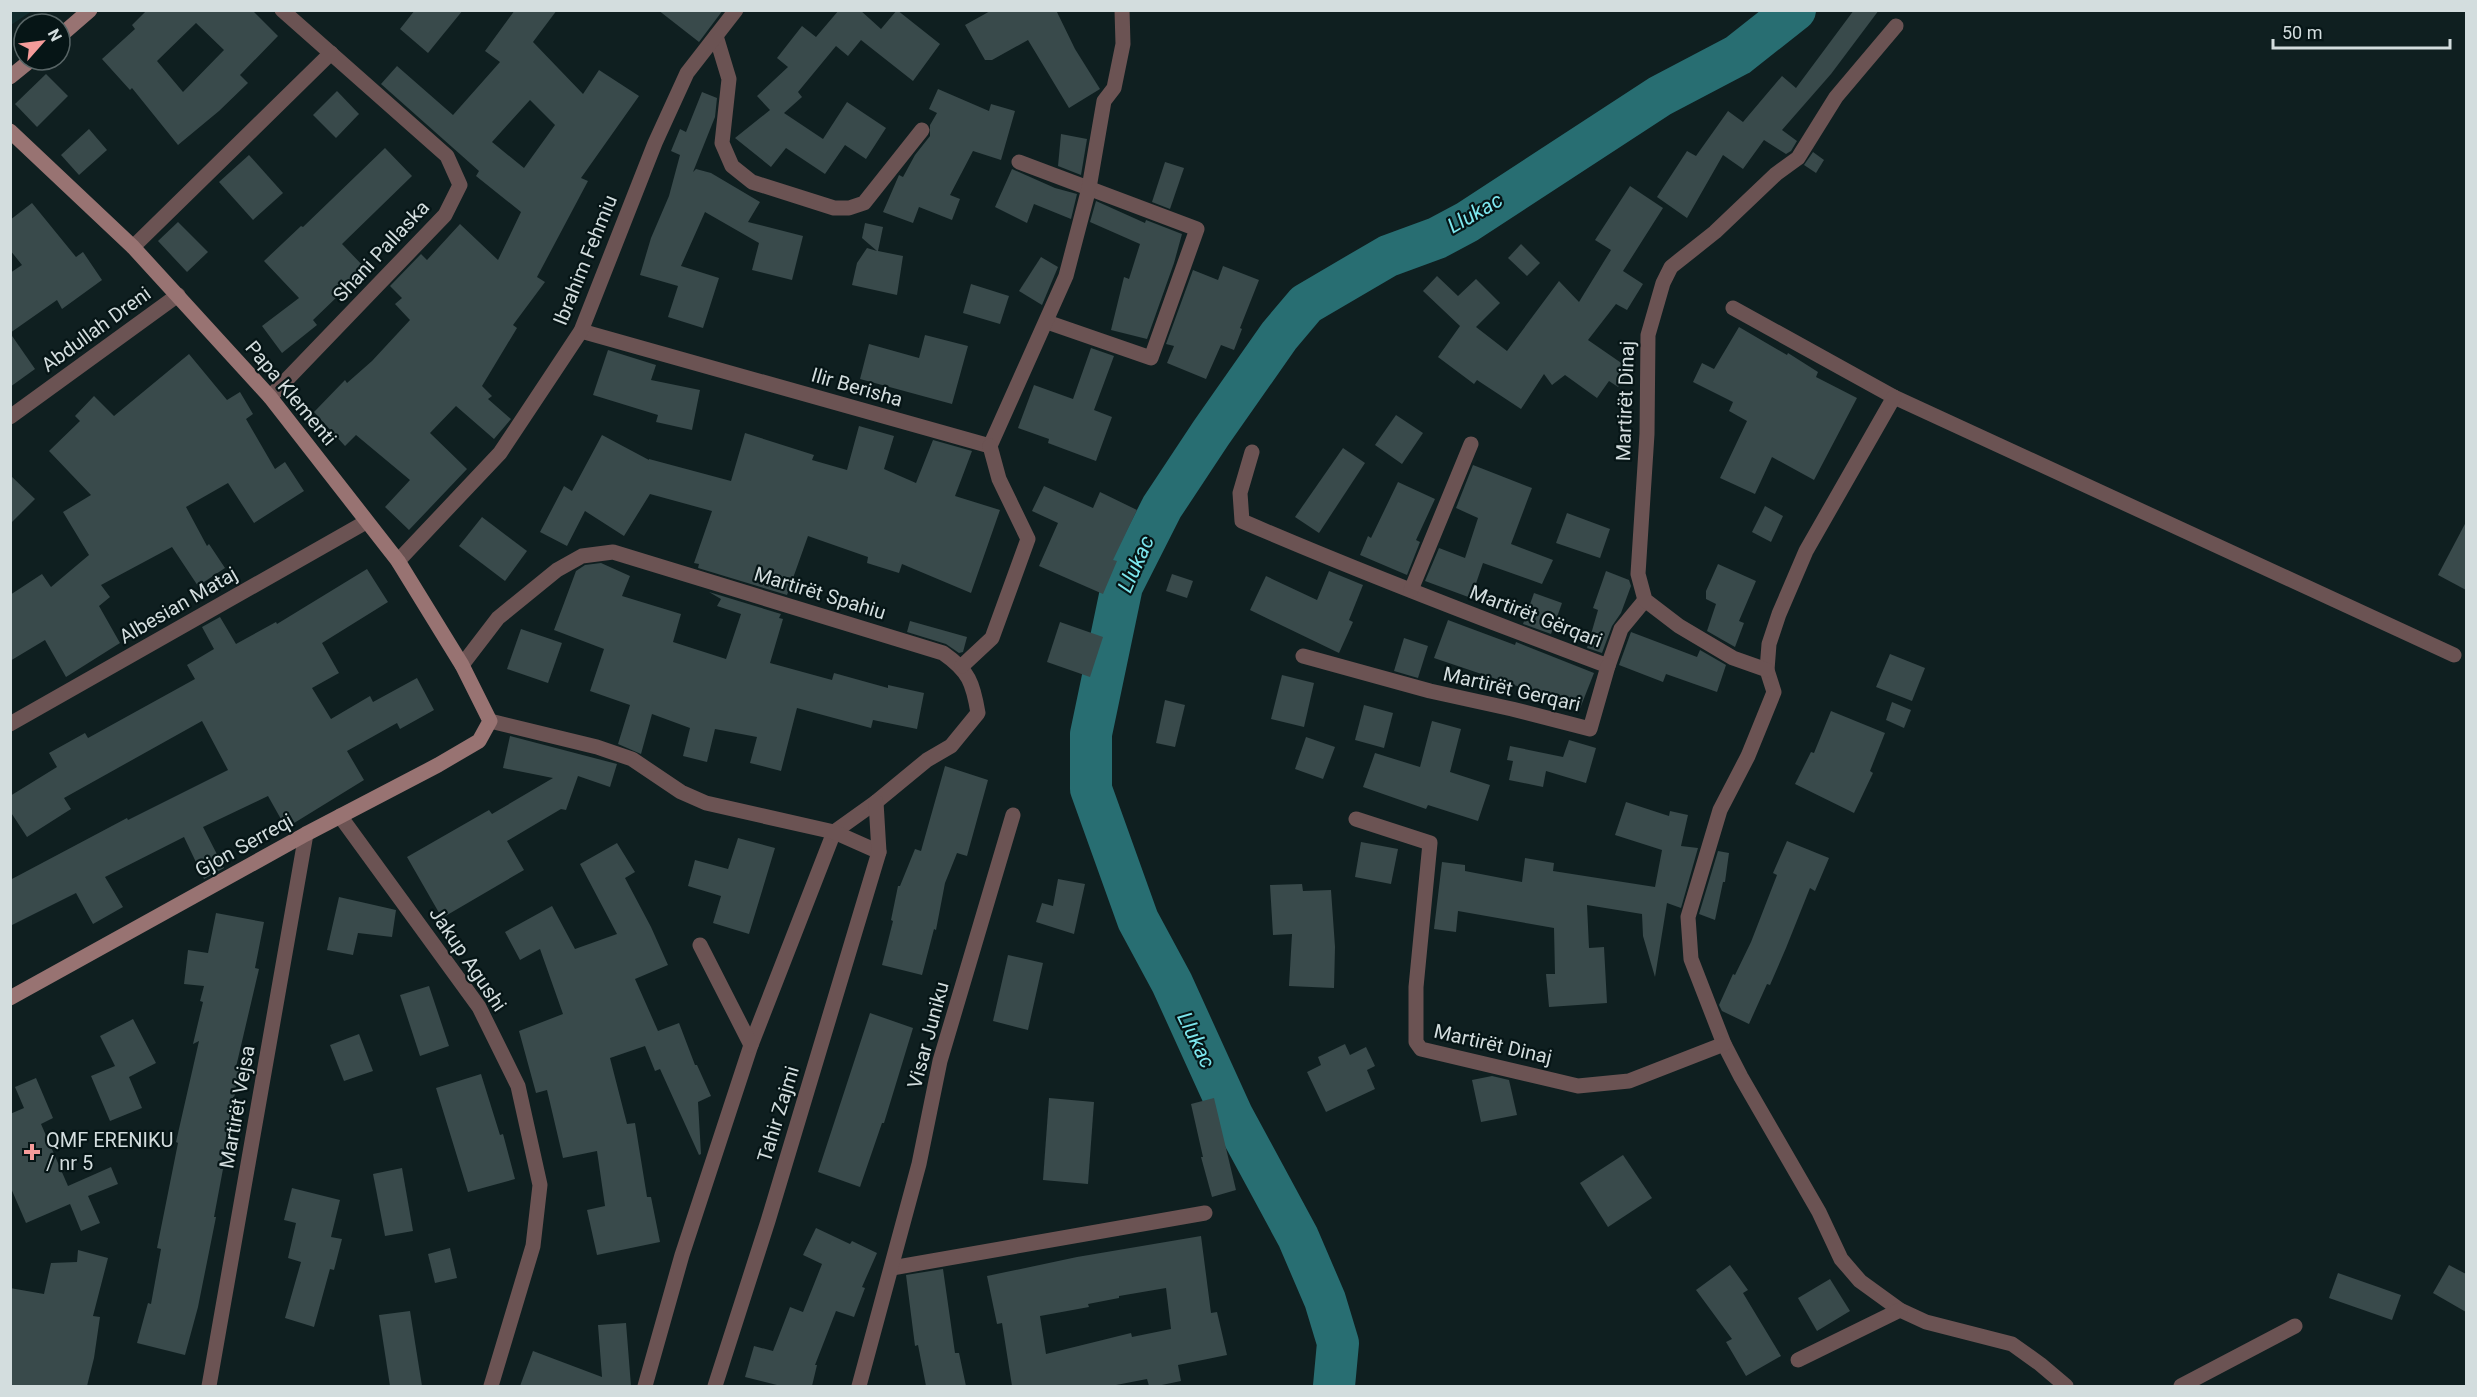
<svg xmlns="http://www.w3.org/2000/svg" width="2477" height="1397" viewBox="0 0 2477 1397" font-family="Roboto,sans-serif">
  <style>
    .built { fill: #122c2e }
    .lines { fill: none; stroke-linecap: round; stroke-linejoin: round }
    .river { stroke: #286e72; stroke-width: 42 }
    .building { fill: #394a4b; fill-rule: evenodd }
    .street { stroke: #6b5353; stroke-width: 15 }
    .secondary { stroke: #987372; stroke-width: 15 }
    .poi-dot { fill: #f59b9a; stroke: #061516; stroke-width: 2 }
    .labels { text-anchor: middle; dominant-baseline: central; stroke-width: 4.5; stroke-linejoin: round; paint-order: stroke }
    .street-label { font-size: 20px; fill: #d3ddde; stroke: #061516 }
    .poi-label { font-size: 20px; fill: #d3ddde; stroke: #061516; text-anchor: start }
    .water-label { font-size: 21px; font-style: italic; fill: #7de7ee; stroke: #061516 }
  </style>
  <rect width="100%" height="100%" fill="#0f1f20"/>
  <polygon class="built" points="11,10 32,10 32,11 11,25"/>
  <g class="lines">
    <polyline class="river" points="1334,1386 1338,1343 1325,1300 1298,1237 1232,1115 1172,983 1138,920 1091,789 1091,734 1122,586 1162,507 1211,433 1279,336 1306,304 1388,256 1437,238 1467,222 1660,96 1738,55 1795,10"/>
  </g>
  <g class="building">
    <path d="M147 10H252L278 36 240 75 248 83 219 111 178 145 132 88 130 90 102 59 135 29 132 25ZM196 23 224 50 183 92 157 61Z"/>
    <polygon points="415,10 463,10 428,53 400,29"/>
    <path d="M515 10H557L533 42 583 94 599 70 639 96 581 178 588 181 537 277 545 282 513 325 517 328 482 386 492 396 488 399 511 419 494 439 456 406 430 433 467 469 409 530 385 507 410 480 356 435 345 446 314 412 345 380 347 383 372 361 410 320 395 304 402 298 390 286 421 254 427 260 460 224 498 260 521 212 476 176 479 171 381 84 397 66 453 115 500 62 485 51ZM530 100 555 125 524 168 492 142Z"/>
    <polygon points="658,10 723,10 699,42"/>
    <polygon points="839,10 860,10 881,29 897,10 940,44 913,81 861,40 848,56 836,46 798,92 802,97 784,113 823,139 847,102 886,128 866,159 845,145 825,174 786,148 771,167 735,138 770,110 757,96 788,67 777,58 802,26 816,37"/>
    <polygon points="992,10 1056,10 1075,49 1100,89 1069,108 1028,40 992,60 985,60 965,25"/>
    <polygon points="1854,10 1879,10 1831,74 1782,130 1797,141 1791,151 1786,154 1764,140 1743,169 1723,155 1687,218 1657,197 1687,151 1696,156 1728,111 1743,122 1782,76 1796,88"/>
    <polygon points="46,74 68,96 37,127 15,104"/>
    <polygon points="938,89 989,111 991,104 1015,111 1001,160 973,151 950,195 960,199 952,220 919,207 913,223 883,212 899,175 903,177 915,155 930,136 930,125 937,113 929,109"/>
    <polygon points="337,91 359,114 336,138 313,115"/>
    <polygon points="702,92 717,98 715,117 693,172 696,169 711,173 760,202 748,222 803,236 792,280 752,270 759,243 705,212 681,266 719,278 703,328 668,317 678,286 640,275 651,238 669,196 680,155 671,151 680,129 686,132"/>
    <polygon points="89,129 107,150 79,175 61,155"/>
    <polygon points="1061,134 1087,139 1081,175 1058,166"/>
    <polygon points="385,148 412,176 342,244 366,269 313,320 317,325 282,353 262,326 299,298 264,261 301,226 303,227"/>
    <polygon points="1813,152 1824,160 1816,173 1804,165"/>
    <polygon points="249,155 283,193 253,220 219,182"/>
    <polygon points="1165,162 1184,168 1170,209 1152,202"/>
    <polygon points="1012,169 1055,188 1077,194 1071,219 1034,204 1027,223 995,207"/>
    <polygon points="1630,186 1663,208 1623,271 1643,284 1627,310 1616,304 1588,340 1630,369 1618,387 1609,381 1597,398 1565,375 1552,385 1544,374 1521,409 1477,380 1474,384 1438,357 1460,326 1423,291 1437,276 1458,296 1476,279 1500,303 1476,327 1507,351 1559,281 1579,302 1611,250 1595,240"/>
    <polygon points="1096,201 1145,223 1146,220 1182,234 1174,263 1147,339 1111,330 1124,277 1129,279 1140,244 1090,222"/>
    <polygon points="32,203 76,257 83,252 102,280 62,309 57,300 10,333 10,273 22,265 10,250 10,220"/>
    <polygon points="178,222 208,252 187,272 158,241"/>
    <polygon points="865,223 883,227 878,251 903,256 897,295 852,285 857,263 867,248 877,251 862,238"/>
    <polygon points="1521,244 1540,263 1527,276 1508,258"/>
    <polygon points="1041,257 1058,267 1042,305 1019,291"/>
    <polygon points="1223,266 1259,280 1240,328 1242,329 1234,350 1221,345 1206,379 1167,363 1174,346 1166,344 1193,270 1218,280"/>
    <polygon points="971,284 1009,296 1000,324 963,313"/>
    <polygon points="1739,327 1787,355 1788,353 1818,372 1816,377 1857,398 1814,480 1772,457 1755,494 1720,478 1747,421 1729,411 1733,402 1693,382 1702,363 1714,369"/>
    <polygon points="10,333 35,369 10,387"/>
    <polygon points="925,335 968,346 952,404 860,379 869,344 919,358"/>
    <polygon points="1091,348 1114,356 1094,410 1112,417 1096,461 1048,443 1049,439 1018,428 1034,385 1073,399"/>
    <polygon points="608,350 656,365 651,380 700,390 692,430 656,422 658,415 593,395"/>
    <polygon points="189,354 227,400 240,392 253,414 246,419 275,469 285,462 304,491 254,523 228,483 186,507 207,546 209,544 225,568 198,586 172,547 101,585 110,597 99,606 120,643 66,677 45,640 10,661 10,595 42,574 51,587 89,555 63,512 91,495 49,451 80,421 75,416 94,396 114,416"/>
    <polygon points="1396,415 1423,433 1402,464 1375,445"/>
    <polygon points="859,426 894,436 884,469 916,483 933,440 972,451 955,496 1000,510 971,593 902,564 899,573 867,563 868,557 808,536 787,595 698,568 699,564 694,563 712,511 650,494 624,536 585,511 567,546 540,532 564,486 572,491 602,435 649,460 649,459 731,481 745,433 814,455 812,460 847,470"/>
    <polygon points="1343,448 1365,463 1319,533 1295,517"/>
    <polygon points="1473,465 1532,488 1511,544 1553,560 1542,584 1483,563 1471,598 1425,581 1439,548 1465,558 1478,518 1456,508"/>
    <polygon points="10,475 35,499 10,524"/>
    <polygon points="1398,482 1435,499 1416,540 1420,542 1407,575 1360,555 1368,536 1371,538"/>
    <polygon points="1044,486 1093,508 1100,492 1137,510 1113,560 1117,561 1103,594 1039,566 1058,523 1032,511"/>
    <polygon points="1765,506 1783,516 1771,542 1752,532"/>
    <polygon points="1567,513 1610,529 1600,558 1556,543"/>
    <polygon points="482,517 527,551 505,581 459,546"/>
    <polygon points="2466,522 2466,590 2438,575"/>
    <polygon points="601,563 630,576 622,596 681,614 673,642 726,659 741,614 717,606 721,599 709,592 781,614 779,618 783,619 770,663 832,680 834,673 888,688 888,685 924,693 917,729 873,720 871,728 797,708 781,771 750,763 757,737 715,729 707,762 683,756 690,728 652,714 641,754 618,744 630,705 590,691 604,649 554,630 576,571 585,565"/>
    <polygon points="1718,564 1756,581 1739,621 1744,623 1735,647 1707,631 1716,604 1706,599 1706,591"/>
    <polygon points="367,569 388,602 322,643 339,673 312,688 331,719 370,696 373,702 417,678 434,710 400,729 397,723 347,751 364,780 286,828 268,796 203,827 224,868 204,879 184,837 105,877 123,907 93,924 76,893 10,926 10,880 127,818 128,820 228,770 202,721 64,798 71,809 27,837 10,811 10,796 57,767 49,753 85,733 88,738 195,679 187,665 214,649 202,627 220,617 236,644 276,622 277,624"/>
    <polygon points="1329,571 1363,585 1349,620 1353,622 1339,653 1250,610 1266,576 1317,600"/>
    <polygon points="1606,571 1629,580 1631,586 1621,613 1612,626 1602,653 1587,648 1598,610 1593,608"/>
    <polygon points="1172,574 1193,581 1187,598 1166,591"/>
    <polygon points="1534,593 1562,603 1551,634 1523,624"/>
    <polygon points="1448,620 1515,645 1516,642 1594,673 1579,711 1532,691 1434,658"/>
    <polygon points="910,621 967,637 963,652 959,653 946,644 907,632"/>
    <polygon points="1060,622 1103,637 1090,677 1047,662"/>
    <polygon points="521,629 562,643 548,683 507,669"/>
    <polygon points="1631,632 1697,657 1700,650 1726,665 1717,692 1666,674 1663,682 1619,665"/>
    <polygon points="1404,638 1428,646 1418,678 1394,671"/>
    <polygon points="1890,654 1925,668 1912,701 1876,687"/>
    <polygon points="1282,675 1314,683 1304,727 1271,719"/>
    <polygon points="1165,700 1185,705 1175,747 1156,743"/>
    <polygon points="1892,702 1911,710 1904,728 1886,720"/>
    <polygon points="1364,705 1393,713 1384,748 1355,740"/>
    <polygon points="1831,711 1885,733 1870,771 1873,773 1854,813 1795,784 1811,752 1814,753"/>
    <polygon points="1432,721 1461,729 1450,772 1490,785 1478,821 1428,805 1426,809 1363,787 1375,753 1420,767"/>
    <polygon points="510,736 617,764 610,787 578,776 566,810 561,809 507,841 524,870 442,918 407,857 489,810 492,814 553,778 503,768"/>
    <polygon points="1306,737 1335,747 1323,779 1295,769"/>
    <polygon points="1569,740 1596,748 1586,783 1546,771 1543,787 1509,780 1513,761 1507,760 1510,746 1563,757"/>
    <polygon points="945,766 988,780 967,856 957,853 945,883 936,930 934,929 922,975 882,965 893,921 891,920 898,886 900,886 915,849 921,851"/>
    <polygon points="1626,802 1669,816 1670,811 1688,815 1681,846 1698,848 1681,908 1667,903 1655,977 1643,936 1642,914 1587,905 1589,948 1604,947 1607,1003 1549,1007 1546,974 1555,974 1554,928 1458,911 1456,932 1434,929 1442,862 1465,865 1465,871 1522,882 1525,858 1554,863 1553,871 1655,887 1662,850 1615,835"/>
    <polygon points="738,838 775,848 749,934 713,923 721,896 688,886 695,860 728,869"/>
    <polygon points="1787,841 1829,858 1815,891 1810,888 1786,948 1770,985 1767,984 1749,1024 1722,1011 1719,1005 1733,974 1735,975 1751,942 1777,875 1773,873"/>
    <polygon points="1361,842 1398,849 1391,884 1355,877"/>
    <polygon points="617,843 635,872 625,878 651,927 668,965 635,979 658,1031 679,1023 695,1065 697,1065 711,1096 698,1102 701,1154 699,1155 660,1069 655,1071 645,1046 610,1058 627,1124 635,1123 647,1197 651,1197 660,1242 597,1255 587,1210 605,1206 597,1151 563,1158 547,1090 536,1093 519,1031 563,1014 540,949 520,960 505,932 552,906 575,949 617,934 580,864"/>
    <polygon points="1718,851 1729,853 1725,882 1723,882 1715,920 1699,914"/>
    <polygon points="1058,879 1085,884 1074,934 1036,922 1042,903 1053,906"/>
    <polygon points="1302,884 1303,891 1331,890 1335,947 1334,988 1289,986 1292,934 1273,935 1270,885"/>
    <polygon points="339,897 396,910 392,937 358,933 353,955 327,950"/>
    <polygon points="216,913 264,922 255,968 259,969 236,1067 240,1068 220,1169 223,1169 214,1217 216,1217 198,1307 185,1355 137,1343 148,1303 151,1304 161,1249 157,1248 178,1143 176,1142 199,1041 193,1044 203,1002 200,1001 204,986 184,984 188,950 208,953"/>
    <polygon points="1008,955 1043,963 1028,1030 993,1021"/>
    <polygon points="429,986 449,1046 420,1056 400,995"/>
    <polygon points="870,1013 913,1028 884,1123 882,1123 860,1187 818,1172"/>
    <polygon points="133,1019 156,1063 129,1077 142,1108 110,1121 91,1076 115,1066 100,1036"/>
    <polygon points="359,1034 373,1071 344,1081 330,1045"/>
    <polygon points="1345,1044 1350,1055 1366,1047 1375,1066 1367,1070 1375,1089 1326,1112 1307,1072 1321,1065 1318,1057"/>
    <polygon points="481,1074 500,1135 503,1134 515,1179 468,1192 436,1088"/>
    <polygon points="1492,1076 1509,1080 1517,1115 1481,1122 1472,1080"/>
    <polygon points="36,1078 53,1118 41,1124 68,1186 111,1167 118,1184 88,1196 100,1223 81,1231 70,1204 26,1223 10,1186 10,1114 24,1108 15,1087"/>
    <polygon points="1049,1098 1094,1102 1088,1184 1043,1180"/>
    <polygon points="1214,1098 1236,1190 1212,1197 1201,1157 1203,1157 1191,1104"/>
    <polygon points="1623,1155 1652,1198 1608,1227 1580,1183"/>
    <polygon points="402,1168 413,1231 385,1236 373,1174"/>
    <polygon points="292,1188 340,1200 331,1237 342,1239 334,1270 330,1269 314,1327 285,1318 301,1262 288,1258 296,1223 284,1220"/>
    <polygon points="816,1228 850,1244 852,1241 877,1253 862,1287 865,1288 854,1317 836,1311 815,1365 817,1365 812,1386 781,1386 745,1377 754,1346 773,1351 790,1307 803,1312 822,1264 803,1255"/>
    <path d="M1201 1236 1211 1313 1217 1312 1227 1355 1178 1365 1181 1381 1157 1386H1149L1147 1379 1111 1386H1012L1002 1323 997 1324 987 1276 1077 1257ZM1166 1288 1171 1329 1132 1337 1131 1333 1046 1354 1040 1316 1089 1307 1088 1304 1119 1298V1296Z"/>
    <polygon points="450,1248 457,1278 435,1283 428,1254"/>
    <polygon points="78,1250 108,1258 93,1316 100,1317 94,1358 87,1386 10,1386 10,1288 44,1294 51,1263 77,1262"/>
    <polygon points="1730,1265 1748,1290 1743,1293 1781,1356 1746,1376 1726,1342 1732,1339 1696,1290"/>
    <polygon points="2449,1265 2466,1274 2466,1312 2433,1293"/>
    <polygon points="943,1269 955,1353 959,1353 966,1386 926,1386 918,1345 915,1346 906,1275"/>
    <polygon points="2338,1273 2401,1295 2392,1320 2329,1298"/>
    <polygon points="1830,1279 1850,1311 1817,1331 1798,1298"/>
    <polygon points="410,1311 422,1386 390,1386 379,1315"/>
    <polygon points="626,1323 631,1386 520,1386 533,1351 602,1377 598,1325"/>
  </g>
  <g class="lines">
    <g class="street">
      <polyline points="716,36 729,79 722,143 732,166 752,182 834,208 849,208 864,203 922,130"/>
      <polyline points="1019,162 1197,229 1151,358 1047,322"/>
      <polyline points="133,247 331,53"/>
      <polyline points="1733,308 1894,397 2454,655"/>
      <polyline points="581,331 990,446"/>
      <polyline points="270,397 445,215 460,185 447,156 282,10"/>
      <polyline points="1894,397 1806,551 1779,614 1769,644 1767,670 1774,692 1748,756 1720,810 1688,917 1691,959 1724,1044 1741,1077 1819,1212 1841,1259 1860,1281 1900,1310 1926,1322 2012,1344 2040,1364 2066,1386"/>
      <polyline points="10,417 178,295"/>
      <polyline points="990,446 1066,276 1089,188 1104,101 1114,88 1123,44 1122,10"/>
      <path d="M1252 452 1240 493 1242 521C1362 573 1485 620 1608 666L1621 629 1645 600"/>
      <polyline points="398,561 500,453 581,331 655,143 687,73 736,10"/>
      <polyline points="1411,590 1471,444"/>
      <polyline points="1303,656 1430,691 1512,709 1590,729 1608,666"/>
      <path d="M462 665 498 618 557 570 582 556 613 552 943 653C969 671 973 683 978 713L951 746 927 760 876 802 834 832 751 1045 682 1255 645 1386"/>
      <polyline points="962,666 992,638 1028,539 999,479 990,446"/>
      <polyline points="1767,670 1733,658 1679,626 1645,600 1638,574 1647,434 1648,335 1663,283 1671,267 1715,232 1776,174 1798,158 1836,97 1896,26"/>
      <polyline points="490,721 597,747 632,759 681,792 706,803 834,832 879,852"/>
      <polyline points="10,724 366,522"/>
      <polyline points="340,816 479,1007 518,1086 540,1185 533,1246 491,1386"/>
      <polyline points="1356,819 1430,843 1416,987 1416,1042 1421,1049 1578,1086 1629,1081 1724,1044"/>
      <polyline points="700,945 751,1045"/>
      <polyline points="892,1268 1205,1213"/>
      <polyline points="1798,1360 1900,1310"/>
      <polyline points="209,1386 306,834"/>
      <polyline points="715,1386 768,1221 879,852 876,802"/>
      <polyline points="859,1386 919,1164 940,1061 1013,815"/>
      <polyline points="2181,1386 2295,1326"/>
    </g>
    <g class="secondary">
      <polyline points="60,36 90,10"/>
      <polyline points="10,77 31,60"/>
      <polyline points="10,131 133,247 270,397 398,561 462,665 490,721 479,741 438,765 306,834 10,998"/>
    </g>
  </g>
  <path class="poi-dot" d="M29 1143h6v6h6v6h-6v6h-6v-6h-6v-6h6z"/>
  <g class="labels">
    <g class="street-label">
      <text transform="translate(381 251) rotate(-47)">Shani Pallaska</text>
      <text transform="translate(585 260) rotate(-68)">Ibrahim Fehmiu</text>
      <text transform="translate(96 329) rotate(-36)">Abdullah Dreni</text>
      <text transform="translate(857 387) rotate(16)">Ilir Berisha</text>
      <text transform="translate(291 393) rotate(50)">Papa Klementi</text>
      <text transform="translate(1625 401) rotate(-88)">Martirët Dinaj</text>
      <text transform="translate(820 593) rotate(17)">Martirët Spahiu</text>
      <text transform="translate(178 605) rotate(-30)">Albesian Mataj</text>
      <text transform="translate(1536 616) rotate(21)">Martirët Gërqari</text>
      <text transform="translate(1512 689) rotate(13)">Martirët Gerqari</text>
      <text transform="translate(244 845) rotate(-29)">Gjon Serreqi</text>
      <text transform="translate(468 959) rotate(56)">Jakup Agushi</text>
      <text transform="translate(928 1035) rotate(-75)">Visar Juniku</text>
      <text transform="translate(1493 1044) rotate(13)">Martirët Dinaj</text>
      <text transform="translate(237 1107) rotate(-80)">Martirët Vejsa</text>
      <text transform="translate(778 1114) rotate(-73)">Tahir Zajmi</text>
    </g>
    <g class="poi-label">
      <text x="46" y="1140">QMF ERENIKU<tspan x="46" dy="23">/ nr 5</tspan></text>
    </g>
    <g class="water-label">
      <text transform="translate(1475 213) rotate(-30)">Llukac</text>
      <text transform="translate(1136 564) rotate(-66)">Llukac</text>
      <text transform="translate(1196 1040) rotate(64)">Llukac</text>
    </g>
  </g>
  <rect width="2477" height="1397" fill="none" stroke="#d3ddde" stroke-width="24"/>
  <g transform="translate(42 42) rotate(62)"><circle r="28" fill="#061516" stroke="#586566" stroke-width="1.5"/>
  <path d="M0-4.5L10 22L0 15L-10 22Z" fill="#f59b9a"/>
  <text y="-9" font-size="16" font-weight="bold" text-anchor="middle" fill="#d3ddde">N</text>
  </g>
  <path d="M2273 39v9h177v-9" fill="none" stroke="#d3ddde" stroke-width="3"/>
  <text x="2282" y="39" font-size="18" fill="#d3ddde" stroke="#061516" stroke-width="4.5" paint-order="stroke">50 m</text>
</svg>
